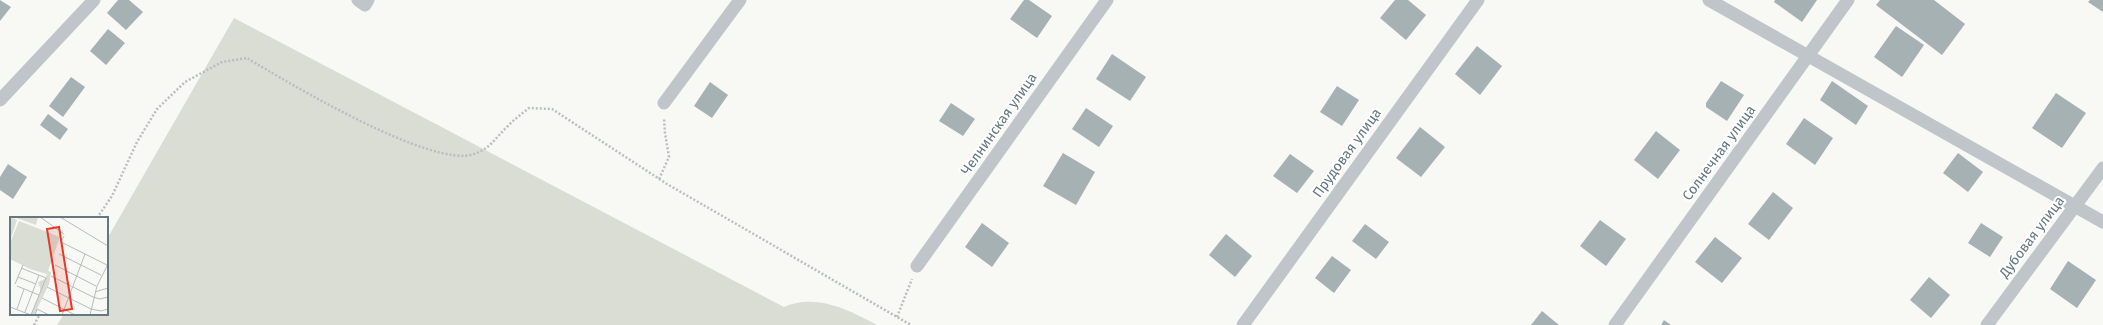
<svg xmlns="http://www.w3.org/2000/svg" width="2103" height="325" viewBox="0 0 2103 325" font-family="'Fira Sans',sans-serif">
  <style>
    .green { fill: #d9ddd4 }
    .building { fill: #a6b1b4 }
    .lines { fill: none; stroke-linecap: round; stroke-linejoin: round }
    .path { stroke: #b9bec0; stroke-width: 2.5; stroke-dasharray: 2 2; stroke-linecap: butt }
    .street { stroke: #bfc5c8; stroke-width: 13 }
    .labels { text-anchor: middle; dominant-baseline: central; stroke-width: 4; stroke-linejoin: round; paint-order: stroke }
    .street-label { font-size: 14px; fill: #637880; stroke: #fff }
    .inset-road { fill: none; stroke: #b3bdbf; stroke-width: 1 }
    .view { fill: #e43a29; fill-opacity: 0.15; stroke: #e43a29; stroke-width: 2 }
    .inset-edge { fill: none; stroke: #637880; stroke-width: 2 }
  </style>
  <rect width="100%" height="100%" fill="#f8f8f5"/>
  <path class="green" d="M234 18 784 307C816 293 849 310 877 325H57L64 314H107V239Z"/>
  <g class="building">
    <polygon points="0,0 11,7 0,21"/>
    <polygon points="118,0 129,0 143,12 126,30 107,13"/>
    <polygon points="1024,0 1029,0 1052,16 1037,38 1010,19"/>
    <polygon points="1395,0 1408,0 1426,15 1406,40 1380,18"/>
    <polygon points="1775,0 1817,0 1802,22 1774,2"/>
    <polygon points="1880,0 1934,0 1965,24 1942,55 1876,5"/>
    <polygon points="2090,0 2103,0 2103,12 2088,2"/>
    <polygon points="1896,26 1924,45 1902,77 1874,57"/>
    <polygon points="108,29 125,43 106,65 90,51"/>
    <polygon points="1477,46 1502,66 1480,95 1455,74"/>
    <polygon points="1112,54 1146,77 1130,101 1096,79"/>
    <polygon points="71,77 85,87 63,117 49,106"/>
    <polygon points="1721,81 1744,95 1727,121 1706,107 1706,103"/>
    <polygon points="1832,81 1868,106 1856,125 1820,100"/>
    <polygon points="710,82 728,95 712,118 694,106"/>
    <polygon points="1337,86 1359,100 1342,126 1320,112"/>
    <polygon points="2056,93 2086,113 2062,148 2032,128"/>
    <polygon points="951,103 975,119 963,136 939,121"/>
    <polygon points="1086,108 1113,126 1099,147 1072,129"/>
    <polygon points="48,114 68,129 60,140 40,125"/>
    <polygon points="1804,118 1833,138 1815,165 1786,144"/>
    <polygon points="1420,127 1445,147 1421,177 1396,158"/>
    <polygon points="1656,131 1680,150 1658,179 1634,160"/>
    <polygon points="1063,153 1095,172 1076,205 1043,186"/>
    <polygon points="1958,153 1983,172 1968,192 1943,173"/>
    <polygon points="1290,154 1314,171 1297,193 1273,176"/>
    <polygon points="8,164 27,177 13,199 0,190 0,177"/>
    <polygon points="1773,192 1793,208 1769,240 1748,224"/>
    <polygon points="1600,220 1626,239 1606,266 1580,246"/>
    <polygon points="982,223 1009,243 992,267 965,247"/>
    <polygon points="1981,223 2003,237 1990,257 1968,243"/>
    <polygon points="1365,224 1389,242 1376,259 1352,241"/>
    <polygon points="1226,234 1252,256 1235,277 1209,255"/>
    <polygon points="1715,237 1742,258 1722,283 1695,262"/>
    <polygon points="1332,256 1351,270 1334,293 1315,278"/>
    <polygon points="2068,261 2096,280 2077,308 2050,289"/>
    <polygon points="1929,277 1950,295 1931,318 1910,300"/>
    <polygon points="1542,311 1559,325 1531,325"/>
    <polygon points="1664,320 1671,325 1661,325"/>
  </g>
  <g class="lines">
    <g class="path">
      <polyline points="659,179 669,157 665,133 664,118"/>
      <path d="M97 218 112 196 137 142 157 109 185 82 222 62 247 58C287 82 432 169 474 154 490 149 496 137 508 126 514 119 522 114 529 108L552 109 667 184 911 325"/>
      <polyline points="897,317 912,279"/>
      <polyline points="34,325 40,314"/>
    </g>
    <g class="street">
      <polyline points="358,0 365,5 368,0"/>
      <polyline points="1709,0 2103,222"/>
      <polyline points="0,100 94,0"/>
      <polyline points="664,103 740,0"/>
      <polyline points="917,266 1107,0"/>
      <polyline points="1243,325 1478,0"/>
      <polyline points="1615,325 1848,0"/>
      <polyline points="1987,325 2103,168"/>
    </g>
  </g>
  <g class="labels">
    <g class="street-label">
      <text transform="translate(999 124) rotate(-55)">Челнинская улица</text>
      <text transform="translate(1347 153) rotate(-54)">Прудовая улица</text>
      <text transform="translate(1719 153) rotate(-54)">Солнечная улица</text>
      <text transform="translate(2032 237) rotate(-53)">Дубовая улица</text>
    </g>
  </g>
  <g transform="translate(10 217)">
    <rect width="98" height="98" fill="#f8f8f5"/>
    <path d="M0 0 7 3 0 24ZM4 0H28L26 8ZM9 4 50 20 38 54 41 55 39 67 24 98H21L31 74 28 65 35 62 37 57 20 52 0 42V26Z" fill="#d9ddd4"/>
    <path class="inset-road" d="M30 0 54 17M50 0 98 29M54 19 51 25 97 48M49 37 91 58M45 48 86 69M11 51 36 61 21 98M41 59 83 80 90 82 98 80M8 60 26 67M5 67 13 48M7 69 29 78M37 70 81 92 91 94 98 92M85 75 98 71M32 81 65 98M0 90 21 98M7 92 14 72M15 95 29 58M25 98 27 92 39 98M52 98 75 37M80 98 87 69 98 47"/>
    <path class="view" d="M49 10 62 92 50 94 37 12Z"/>
    <rect width="98" height="98" class="inset-edge"/>
  </g>
</svg>
